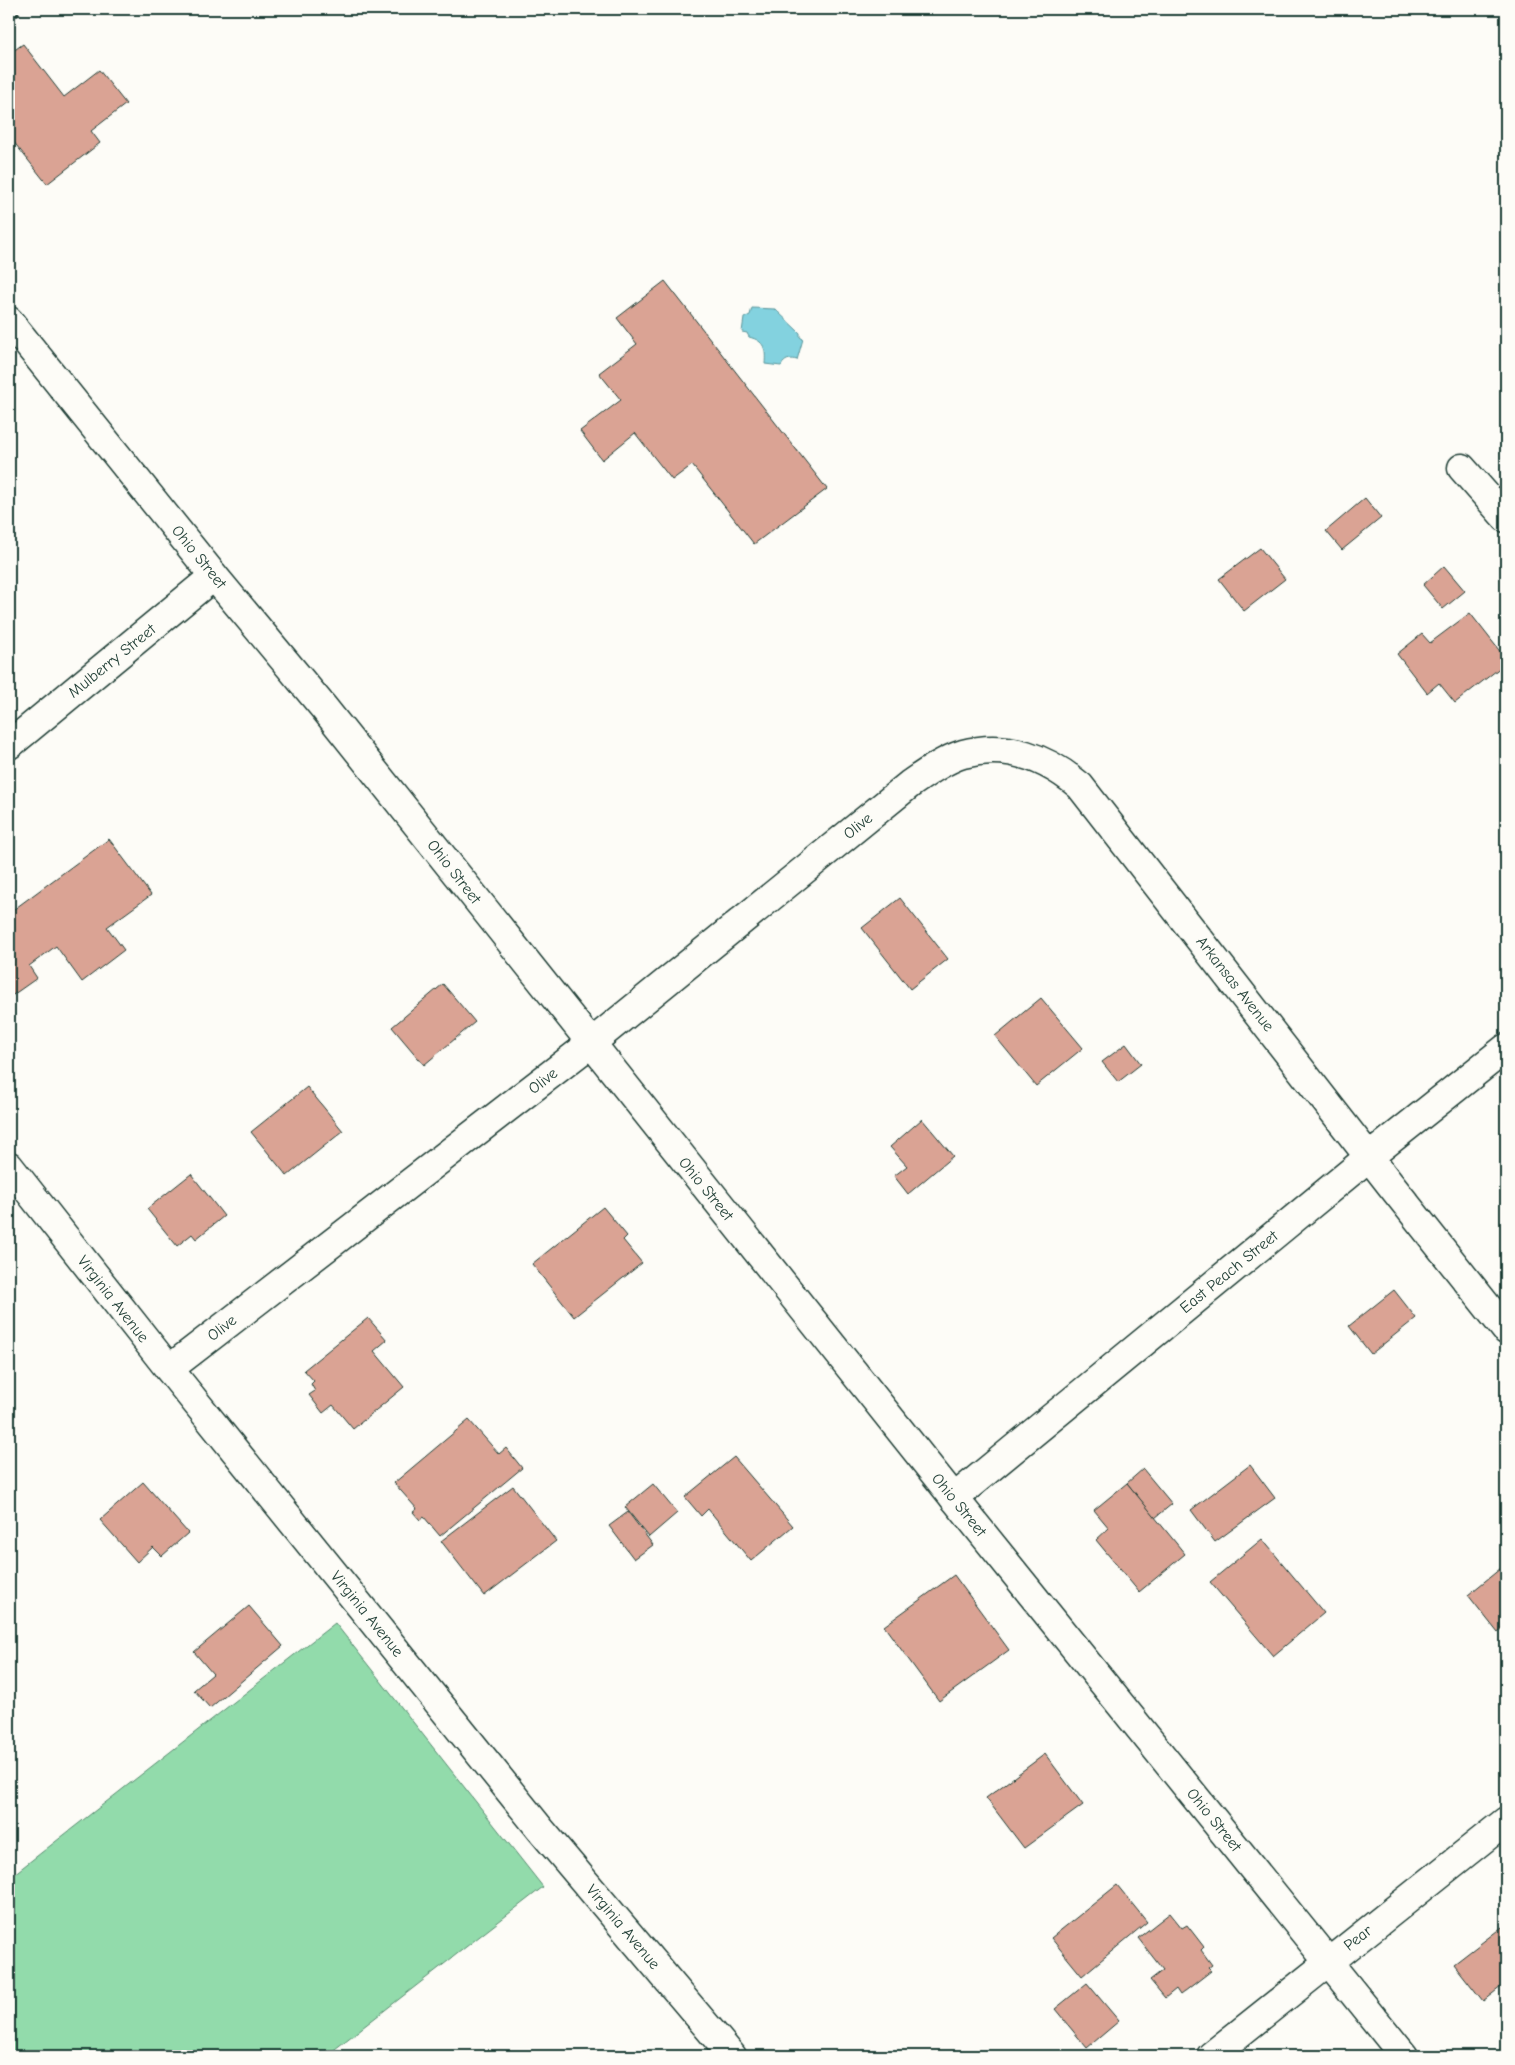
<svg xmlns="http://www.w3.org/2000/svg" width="1515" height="2065" viewBox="0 0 1515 2065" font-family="'Comic Neue',sans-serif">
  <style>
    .green { fill: #92dbab; stroke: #588c70 }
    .water { fill: #83d2df; stroke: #5b969b }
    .building { fill: #daa394; stroke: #1f3d34 }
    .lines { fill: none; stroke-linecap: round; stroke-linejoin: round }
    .minor-casing { stroke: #1f3d34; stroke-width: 31 }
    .path { stroke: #1f3d34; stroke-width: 3; stroke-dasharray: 5 4; stroke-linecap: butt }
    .minor { stroke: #fdfcf7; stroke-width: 28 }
    .labels { text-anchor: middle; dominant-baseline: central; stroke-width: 4; stroke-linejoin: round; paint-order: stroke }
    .street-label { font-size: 16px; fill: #1f3d34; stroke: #fdfcf7 }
  </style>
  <rect width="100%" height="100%" fill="#fdfcf7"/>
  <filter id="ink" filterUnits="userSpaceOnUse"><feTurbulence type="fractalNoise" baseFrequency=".02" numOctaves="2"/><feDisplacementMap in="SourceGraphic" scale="10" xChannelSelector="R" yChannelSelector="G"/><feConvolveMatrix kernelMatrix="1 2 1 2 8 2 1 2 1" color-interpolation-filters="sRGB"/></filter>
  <g filter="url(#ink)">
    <polygon class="green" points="335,1623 543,1887 326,2056 9,2056 9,1878"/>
    <path class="water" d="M752 308 775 309 800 333V337L803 339 797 360C790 358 785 359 781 366L765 364C766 349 765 341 749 337L747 333 742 332 744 318 750 315Z"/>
    <g class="building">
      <polygon points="23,44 64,97 99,70 126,104 91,131 100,143 47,184 9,136 9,54"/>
      <polygon points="665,281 827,489 754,544 692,465 672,480 635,433 602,460 580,431 621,400 599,373 637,344 617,318"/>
      <polygon points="1365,498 1381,518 1342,550 1326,531"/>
      <polygon points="1260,548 1285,579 1244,611 1219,579"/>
      <polygon points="1444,566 1465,591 1443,609 1423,585"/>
      <polygon points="1470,613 1506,659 1506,663 1455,703 1439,683 1427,693 1397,654 1422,634 1430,643"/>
      <polygon points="109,839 151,895 107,927 124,950 82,982 56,946 29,966 37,978 10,997 9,913"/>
      <polygon points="900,898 948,959 910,989 862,928"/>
      <polygon points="443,984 475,1022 424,1065 392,1027"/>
      <polygon points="1041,998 1083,1048 1036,1086 995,1036"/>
      <polygon points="1126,1044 1141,1064 1118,1082 1102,1062"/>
      <polygon points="307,1087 343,1131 287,1176 251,1132"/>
      <polygon points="922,1119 953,1156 908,1194 894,1176 907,1166 890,1147"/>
      <polygon points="191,1174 224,1216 196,1239 192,1234 177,1246 147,1209"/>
      <polygon points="603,1207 627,1236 623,1240 642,1263 574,1317 532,1264"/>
      <polygon points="1394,1290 1416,1318 1371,1354 1349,1326"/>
      <polygon points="368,1318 387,1340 374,1351 404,1387 353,1429 333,1405 323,1413 309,1395 315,1391 311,1384 314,1381 304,1370"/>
      <polygon points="469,1420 499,1454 506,1448 522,1468 440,1536 424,1517 420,1520 413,1512 417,1509 394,1483"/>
      <polygon points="734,1457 793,1526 751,1561 708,1509 701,1516 685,1497"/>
      <polygon points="1250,1465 1275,1498 1215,1542 1191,1510"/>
      <polygon points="1143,1469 1172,1504 1155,1518 1127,1483"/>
      <polygon points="143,1482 188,1533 162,1556 153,1547 137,1562 100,1520"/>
      <polygon points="1127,1483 1185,1554 1139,1592 1096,1540 1109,1528 1094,1510"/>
      <polygon points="653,1484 677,1513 649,1537 625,1507"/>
      <polygon points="513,1486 556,1541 484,1596 441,1541"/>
      <polygon points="628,1512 653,1545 634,1559 609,1526"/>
      <polygon points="1262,1539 1324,1613 1273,1656 1210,1582"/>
      <polygon points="1506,1564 1506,1626 1498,1633 1468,1595"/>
      <polygon points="954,1575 1009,1650 939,1701 884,1626"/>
      <polygon points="249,1606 283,1646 210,1708 194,1690 213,1674 194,1652"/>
      <polygon points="1045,1754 1083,1805 1024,1848 986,1798"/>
      <polygon points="1117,1885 1147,1922 1082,1976 1051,1938"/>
      <polygon points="1170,1913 1182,1928 1187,1925 1204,1947 1201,1950 1212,1965 1208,1968 1211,1971 1180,1995 1176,1989 1165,1998 1150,1980 1163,1970 1138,1938"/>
      <polygon points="1506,1924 1506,1983 1483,2001 1454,1964"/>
      <polygon points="1087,1983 1119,2021 1087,2048 1055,2009"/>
    </g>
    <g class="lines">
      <defs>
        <g id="minor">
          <polyline points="9,321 214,576 324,708 954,1498 1404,2056"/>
          <polyline points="1462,468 1506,518"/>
          <polyline points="9,745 214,576"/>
          <polyline points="9,1166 169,1369 541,1830 732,2056"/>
          <path d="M169 1369 590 1044 910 784C926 773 944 760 963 754 1007 742 1047 758 1080 786L1390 1184 1506 1330"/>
          <polyline points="954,1498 1369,1157 1506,1048"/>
          <polyline points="1211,2056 1506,1821"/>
        </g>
      </defs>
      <use href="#minor" class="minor-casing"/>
      <polyline class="path" points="9,22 24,9"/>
      <use href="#minor" class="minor"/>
    </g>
  </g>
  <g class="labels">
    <g class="street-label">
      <text transform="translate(199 557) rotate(51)">Ohio Street</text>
      <text transform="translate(112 661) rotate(-39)">Mulberry Street</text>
      <text transform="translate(858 826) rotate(-39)">Olive</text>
      <text transform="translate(454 872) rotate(52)">Ohio Street</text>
      <text transform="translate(1235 984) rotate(52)">Arkansas Avenue</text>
      <text transform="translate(543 1081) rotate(-38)">Olive</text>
      <text transform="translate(706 1189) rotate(51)">Ohio Street</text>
      <text transform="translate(1229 1272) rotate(-39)">East Peach Street</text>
      <text transform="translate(113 1299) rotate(52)">Virginia Avenue</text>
      <text transform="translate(222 1328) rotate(-38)">Olive</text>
      <text transform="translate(959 1505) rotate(51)">Ohio Street</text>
      <text transform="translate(367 1614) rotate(51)">Virginia Avenue</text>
      <text transform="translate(1214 1820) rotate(51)">Ohio Street</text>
      <text transform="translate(623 1927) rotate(50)">Virginia Avenue</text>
      <text transform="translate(1358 1938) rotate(-38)">Pear</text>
    </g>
  </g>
  <rect width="1515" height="2065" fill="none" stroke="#fdfcf7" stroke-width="30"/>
  <rect x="15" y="15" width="1485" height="2035" fill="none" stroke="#1f3d34" stroke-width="2" filter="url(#ink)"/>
</svg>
